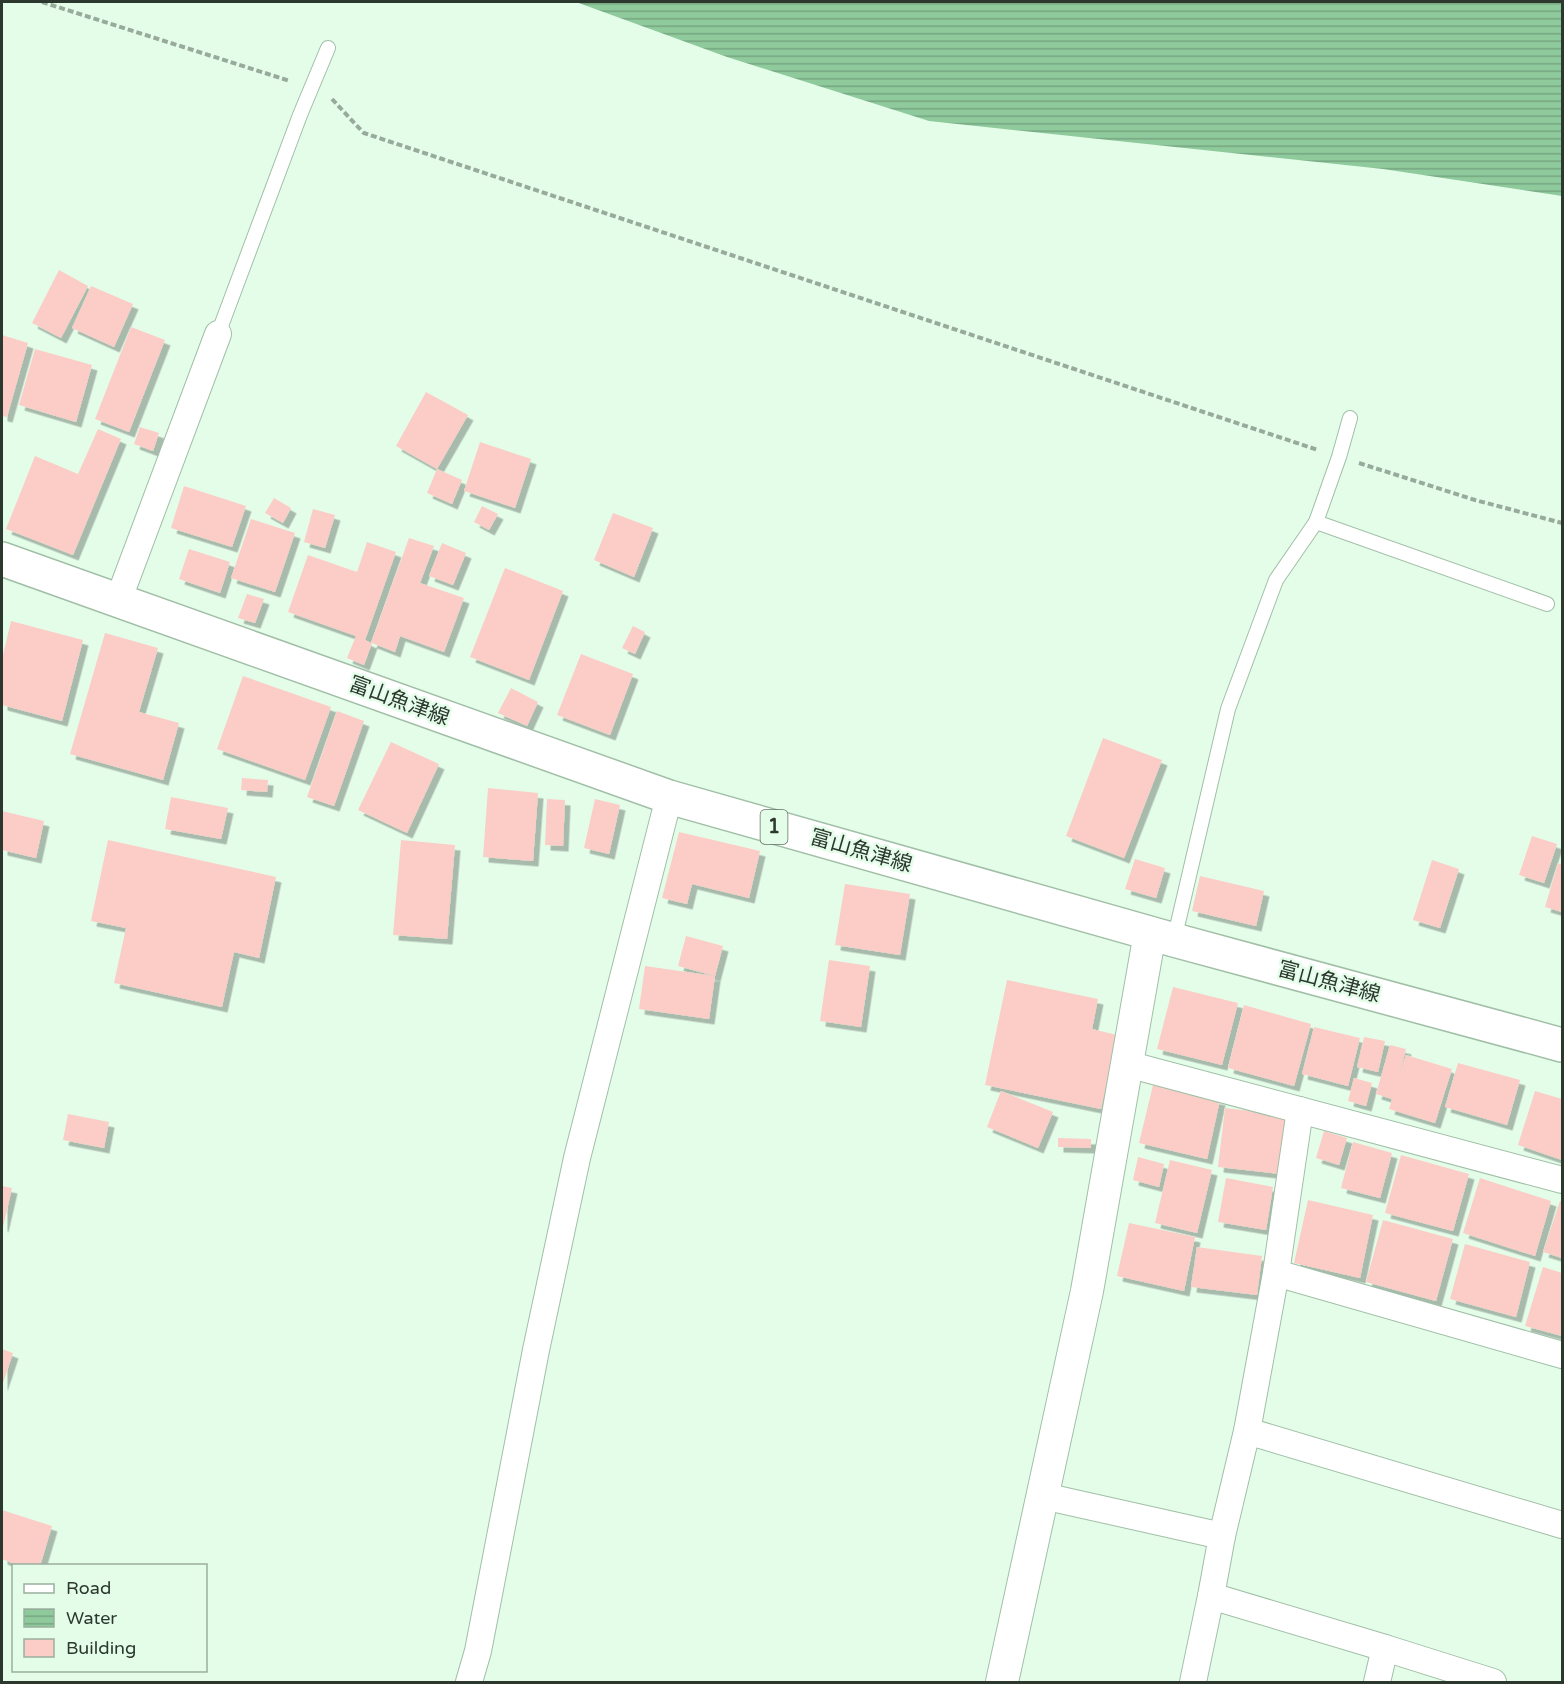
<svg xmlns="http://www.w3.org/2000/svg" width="1564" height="1684" viewBox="0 0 1564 1684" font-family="'Varela Round','Noto Sans JP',sans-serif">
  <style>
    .water { fill: url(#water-rules) }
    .building { fill: #fbcdc6; filter: url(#shadow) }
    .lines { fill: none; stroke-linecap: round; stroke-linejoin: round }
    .service-casing { stroke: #a1bfa7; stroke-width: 16 }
    .minor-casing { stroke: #a1bfa7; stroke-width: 28 }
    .tertiary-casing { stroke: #a1bfa7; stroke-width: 34 }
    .primary-casing { stroke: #a1bfa7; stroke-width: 36 }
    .path { stroke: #97aa9b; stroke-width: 4; stroke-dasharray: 6 3; stroke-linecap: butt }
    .service { stroke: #fff; stroke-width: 14 }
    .minor { stroke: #fff; stroke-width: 26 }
    .tertiary { stroke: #fff; stroke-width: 32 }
    .primary { stroke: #fff; stroke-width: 33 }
    .labels { text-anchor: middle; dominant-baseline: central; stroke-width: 5; stroke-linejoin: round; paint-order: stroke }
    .shield { fill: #e4fde9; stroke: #637366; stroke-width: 1.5 }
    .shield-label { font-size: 20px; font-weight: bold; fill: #2c382e }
    .street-label { font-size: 21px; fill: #2c382e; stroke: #e4fde9 }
  </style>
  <defs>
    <pattern id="water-rules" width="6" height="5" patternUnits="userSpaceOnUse" patternTransform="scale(1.5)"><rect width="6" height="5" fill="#8fca9c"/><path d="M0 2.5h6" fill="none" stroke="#75a580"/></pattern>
    <filter id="shadow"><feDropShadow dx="5.5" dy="5.5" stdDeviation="0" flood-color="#0004"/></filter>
  </defs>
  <rect width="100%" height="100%" fill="#e4fde9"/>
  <polygon class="water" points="576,2 1562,2 1562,196 1383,169 929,121 727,57"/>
  <g class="building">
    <polygon points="59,270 88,286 61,338 32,323"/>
    <polygon points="91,286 133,304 114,347 72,328"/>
    <polygon points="131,327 165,340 129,432 95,419"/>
    <polygon points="2,335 28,343 7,417 2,416"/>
    <polygon points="35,349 92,365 76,422 19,405"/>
    <polygon points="426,392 468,415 437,469 462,480 452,504 427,493 437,469 396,446"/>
    <polygon points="140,427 159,433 153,451 134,444"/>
    <polygon points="98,429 121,439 73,555 6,529 35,456 78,474"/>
    <polygon points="480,442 531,459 515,508 464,491"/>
    <polygon points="184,486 246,506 232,547 171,528"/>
    <polygon points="274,498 291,508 283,523 265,513"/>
    <polygon points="482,506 498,514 489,530 474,522"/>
    <polygon points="313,509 335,515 325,548 304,542"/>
    <polygon points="613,513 653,528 634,577 594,560"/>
    <polygon points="251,519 295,533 275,592 231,578"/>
    <polygon points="409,538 434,546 420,583 464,598 444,652 400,636 395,652 372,643 364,665 347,658 356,636 288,612 308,555 357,572 367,542 396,552 365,640 371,643"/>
    <polygon points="442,543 466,553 453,585 429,576"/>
    <polygon points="189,549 230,562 220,593 179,579"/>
    <polygon points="505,568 563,591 529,680 470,657"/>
    <polygon points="247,594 264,599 255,623 238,618"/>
    <polygon points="11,621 83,640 62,721 2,705 2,659"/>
    <polygon points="633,626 645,632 635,654 622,648"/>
    <polygon points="105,633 158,648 139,712 179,723 163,780 70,754"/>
    <polygon points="581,654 633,674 610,735 557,715"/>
    <polygon points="243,676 331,707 305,780 217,749"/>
    <polygon points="511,688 538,702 527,726 498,713"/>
    <polygon points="337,711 364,721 334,806 307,797"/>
    <polygon points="1103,738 1162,760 1124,858 1066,836"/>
    <polygon points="391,742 439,764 407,833 358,810"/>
    <polygon points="242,778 268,780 267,792 241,790"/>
    <polygon points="488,788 538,793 533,861 483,857"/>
    <polygon points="171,797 228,808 221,839 165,829"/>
    <polygon points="547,799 565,800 563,846 545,845"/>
    <polygon points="595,799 620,805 609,854 584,848"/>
    <polygon points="2,811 44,821 36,858 2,850"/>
    <polygon points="679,832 760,851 749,898 692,884 687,904 662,898"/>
    <polygon points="1532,836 1557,844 1544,883 1519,875"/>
    <polygon points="108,840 276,877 259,958 234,952 222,1007 114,983 126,928 91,921"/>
    <polygon points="401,840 455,845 447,939 393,935"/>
    <polygon points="1135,859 1165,868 1156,898 1125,889"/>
    <polygon points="1432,860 1459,869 1440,928 1413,920"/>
    <polygon points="1558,863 1562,865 1562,912 1545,907"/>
    <polygon points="1200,876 1264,891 1256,926 1192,911"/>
    <polygon points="845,884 910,894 900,955 835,945"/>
    <polygon points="686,936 723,946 715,976 678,966"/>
    <polygon points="829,960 870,966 861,1027 820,1021"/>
    <polygon points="645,966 715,976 709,1019 639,1009"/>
    <polygon points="1007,980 1098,999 1092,1029 1117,1035 1101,1109 985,1085"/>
    <polygon points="1173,987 1238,1003 1222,1065 1157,1049"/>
    <polygon points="1244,1005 1311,1024 1294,1086 1228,1068"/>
    <polygon points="1314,1027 1360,1038 1348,1086 1302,1074"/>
    <polygon points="1364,1037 1385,1041 1378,1072 1357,1067"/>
    <polygon points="1390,1045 1406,1049 1400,1073 1406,1055 1452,1069 1435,1123 1389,1109 1392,1099 1376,1094"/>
    <polygon points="1458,1063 1520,1080 1507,1125 1445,1107"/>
    <polygon points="1354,1078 1372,1083 1366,1106 1348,1101"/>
    <polygon points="1153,1085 1220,1100 1207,1159 1139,1143"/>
    <polygon points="1001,1091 1053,1112 1038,1148 987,1127"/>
    <polygon points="1535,1091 1562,1099 1562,1160 1518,1145"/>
    <polygon points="1225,1108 1286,1115 1280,1174 1218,1167"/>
    <polygon points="68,1114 109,1122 104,1148 63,1140"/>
    <polygon points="1324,1131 1347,1138 1339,1165 1316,1158"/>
    <polygon points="1058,1138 1091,1139 1091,1148 1058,1147"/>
    <polygon points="1353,1142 1392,1153 1380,1198 1341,1188"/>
    <polygon points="1401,1155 1469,1174 1453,1231 1385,1213"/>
    <polygon points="1138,1157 1164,1164 1159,1187 1133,1180"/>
    <polygon points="1170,1160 1212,1170 1197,1233 1155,1223"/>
    <polygon points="1226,1178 1273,1187 1266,1230 1218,1222"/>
    <polygon points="1480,1178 1551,1201 1535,1256 1463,1233"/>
    <polygon points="2,1186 12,1188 3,1227 2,1226"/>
    <polygon points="1308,1200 1373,1215 1360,1278 1294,1263"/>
    <polygon points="1560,1201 1562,1202 1562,1258 1543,1252"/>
    <polygon points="1383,1220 1453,1239 1436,1301 1366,1282"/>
    <polygon points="1129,1223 1195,1237 1184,1291 1117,1276"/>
    <polygon points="1465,1244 1530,1262 1516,1317 1450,1299"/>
    <polygon points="1197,1247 1262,1256 1257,1295 1191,1287"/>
    <polygon points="1543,1267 1562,1273 1562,1336 1525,1326"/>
    <polygon points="2,1349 13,1353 2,1386"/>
    <polygon points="2,1510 52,1526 40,1566 20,1566 2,1559"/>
  </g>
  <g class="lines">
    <defs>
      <g id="service">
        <polyline points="218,334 300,115 328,48"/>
        <polyline points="1316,522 1547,604"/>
        <polyline points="1174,940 1228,709 1276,580 1316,522 1339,457 1350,418"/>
      </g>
      <g id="minor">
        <polyline points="118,601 218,334"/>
        <polyline points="1127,1064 1562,1180"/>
        <polyline points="1276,1273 1300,1110"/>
        <polyline points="1247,1431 1276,1273 1562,1355"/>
        <polyline points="1043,1496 1222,1536 1211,1596"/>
        <polyline points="1222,1536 1247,1431 1562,1525"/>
        <polyline points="1385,1648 1493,1682"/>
        <polyline points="469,1682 478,1651 536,1350 577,1158 669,797"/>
        <polyline points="1193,1682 1211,1596 1385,1648 1377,1682"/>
      </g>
      <polyline id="tertiary" points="1002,1682 1087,1291 1150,933"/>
      <polyline id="primary" points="2,559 669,797 1174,940 1562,1045"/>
    </defs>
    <use href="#service" class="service-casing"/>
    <use href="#minor" class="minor-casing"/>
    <use href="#tertiary" class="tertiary-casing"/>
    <use href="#primary" class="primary-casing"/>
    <g class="path">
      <polyline points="42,2 290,81"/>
      <polyline points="332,99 358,127 364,133 1318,450"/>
      <polyline points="1359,463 1475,500 1562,523"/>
    </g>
    <use href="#service" class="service"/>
    <use href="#minor" class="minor"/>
    <use href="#tertiary" class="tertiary"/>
    <use href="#primary" class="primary"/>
  </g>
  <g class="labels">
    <rect class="shield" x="760.5" y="810" width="27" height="34" rx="4.5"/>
    <g class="shield-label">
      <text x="774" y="827">1</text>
    </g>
    <g class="street-label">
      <text transform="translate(399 701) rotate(20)">富山魚津線</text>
      <text transform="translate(861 851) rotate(16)">富山魚津線</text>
      <text transform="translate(1329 982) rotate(15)">富山魚津線</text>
    </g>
  </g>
  <rect width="1564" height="1684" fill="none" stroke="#2c382e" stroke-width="6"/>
  <rect x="12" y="1564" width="195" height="108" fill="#e4fde9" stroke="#9aae9e" stroke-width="1.5"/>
  <rect x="24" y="1584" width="30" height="9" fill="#ffffff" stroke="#9aae9e" stroke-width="1.5"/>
  <text x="66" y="1594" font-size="18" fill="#2c382e">Road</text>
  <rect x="24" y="1609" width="30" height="18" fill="url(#water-rules)" stroke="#9aae9e" stroke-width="1.5"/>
  <text x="66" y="1624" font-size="18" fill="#2c382e">Water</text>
  <rect x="24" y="1639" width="30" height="18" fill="#fbcdc6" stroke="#9aae9e" stroke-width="1.5"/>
  <text x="66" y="1654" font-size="18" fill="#2c382e">Building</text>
</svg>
